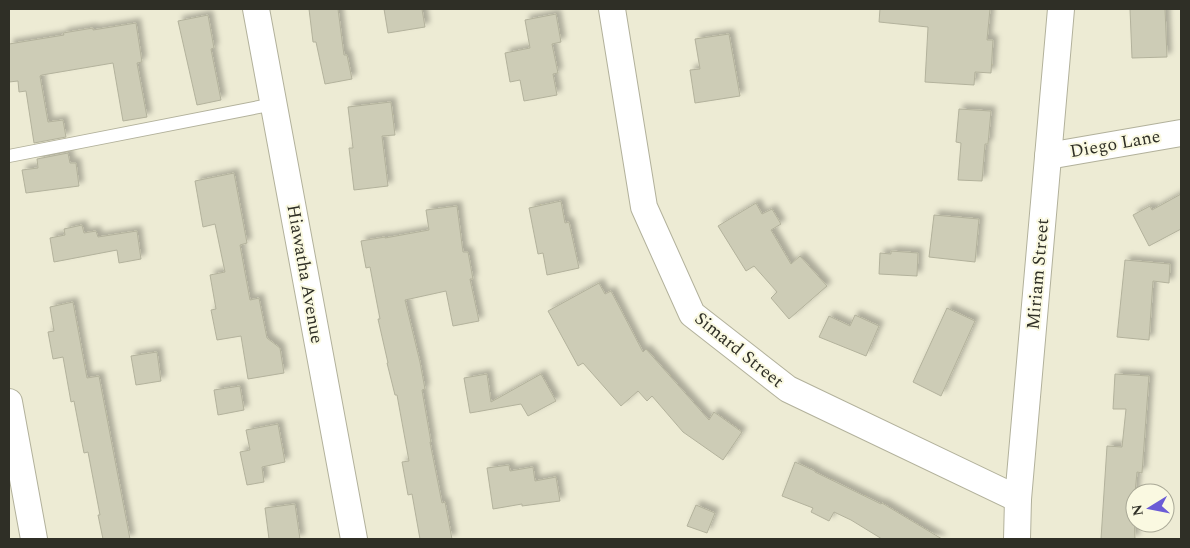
<svg xmlns="http://www.w3.org/2000/svg" width="1190" height="548" viewBox="0 0 1190 548" font-family="Spectral,serif">
  <style>
    .building { fill: #cdccb6; stroke: #b3b29c; filter: url(#shadow) }
    .lines { fill: none; stroke-linecap: round; stroke-linejoin: round }
    .service-casing { stroke: #b2b19b; stroke-width: 14 }
    .minor-casing { stroke: #b2b19b; stroke-width: 28 }
    .service { stroke: #fff; stroke-width: 12 }
    .minor { stroke: #fff; stroke-width: 26 }
    .labels { text-anchor: middle; dominant-baseline: central; stroke-width: 4; stroke-linejoin: round; paint-order: stroke }
    .street-label { font-size: 18px; fill: #2f2f26; stroke: #faf9e1 }
  </style>
  <defs>
    <filter id="shadow"><feDropShadow dx="4.5" dy="-4.5" stdDeviation="2.5" flood-color="#0004"/></filter>
  </defs>
  <rect width="100%" height="100%" fill="#edebd4"/>
  <g class="building">
    <polygon points="309,9 338,9 344,55 347,55 352,79 325,84 316,42 313,42"/>
    <polygon points="384,9 422,9 425,27 388,33"/>
    <polygon points="880,9 990,9 987,40 993,40 991,73 975,72 974,85 925,82 928,27 879,22"/>
    <polygon points="1130,9 1165,9 1167,57 1132,58"/>
    <polygon points="556,14 561,42 552,44 558,73 553,74 557,95 524,101 520,80 510,82 505,53 530,48 525,20"/>
    <polygon points="208,15 214,48 211,49 221,100 197,105 178,21"/>
    <polygon points="136,23 142,62 137,63 147,117 123,121 113,63 42,75 40,76 48,122 63,120 66,137 34,143 26,91 19,92 18,81 9,82 9,44 64,35 63,33 93,28 93,30"/>
    <polygon points="729,34 740,96 695,103 690,70 700,69 695,39"/>
    <polygon points="391,102 395,135 382,136 388,186 354,190 349,148 353,148 348,107"/>
    <polygon points="959,109 991,111 988,144 985,144 982,181 958,180 961,143 956,142"/>
    <polygon points="68,153 70,163 76,163 79,186 26,193 22,170 38,168 37,159"/>
    <polygon points="234,173 247,243 240,245 250,300 259,298 267,338 280,348 284,373 248,379 241,336 217,340 211,310 216,309 210,275 225,272 215,224 203,227 195,181"/>
    <polygon points="1181,194 1181,229 1149,246 1133,215 1150,206 1152,210"/>
    <polygon points="561,201 565,223 569,222 579,268 547,275 543,253 538,254 529,208"/>
    <polygon points="756,203 762,214 772,209 781,224 771,230 791,264 800,256 827,286 789,319 771,298 777,292 754,266 746,271 718,226"/>
    <polygon points="457,206 463,252 468,252 473,279 470,279 479,321 453,326 446,291 405,300 420,362 425,389 422,390 431,442 430,442 442,503 445,502 452,539 420,539 412,494 408,495 402,462 409,461 397,395 395,395 387,363 388,363 378,319 380,319 370,267 366,268 361,241 385,237 385,238 429,230 426,210"/>
    <polygon points="934,215 979,219 975,262 929,257"/>
    <polygon points="82,225 84,233 96,231 98,237 137,231 141,259 119,263 117,250 54,262 50,238 65,235 64,229"/>
    <polygon points="891,251 918,253 917,276 879,274 880,253 891,254"/>
    <polygon points="1125,260 1170,264 1169,283 1153,281 1149,340 1117,337"/>
    <polygon points="599,283 605,294 611,291 643,352 646,349 709,420 714,412 742,432 723,460 683,432 652,396 647,401 638,391 621,406 583,363 578,366 548,311"/>
    <polygon points="73,302 87,378 99,376 130,539 103,539 98,515 100,515 88,452 84,453 74,401 71,402 63,357 53,359 48,332 54,331 50,307"/>
    <polygon points="947,308 975,321 941,396 913,382"/>
    <polygon points="855,315 879,326 866,356 819,337 829,316 850,326"/>
    <polygon points="157,352 161,381 136,385 131,356"/>
    <polygon points="487,374 491,402 541,374 556,401 528,416 521,404 470,413 464,378"/>
    <polygon points="1115,374 1149,376 1142,473 1137,472 1135,493 1134,511 1135,539 1101,539 1107,446 1122,447 1126,409 1113,409"/>
    <polygon points="240,386 244,410 218,415 214,390"/>
    <polygon points="278,424 285,462 262,467 264,482 247,485 240,452 250,450 246,430"/>
    <polygon points="795,462 815,471 815,472 881,504 882,503 942,539 882,539 851,520 834,512 829,521 811,512 813,508 782,496"/>
    <polygon points="509,465 510,471 533,467 535,481 556,477 560,501 522,506 522,504 493,509 487,468"/>
    <polygon points="295,504 300,539 269,539 265,508"/>
    <polygon points="696,505 715,513 707,533 687,526"/>
  </g>
  <g class="lines">
    <defs>
      <polyline id="service" points="9,156 274,104"/>
      <g id="minor">
        <polyline points="256,9 354,539"/>
        <polyline points="612,9 644,207 692,314 788,389 1018,499"/>
        <polyline points="1048,156 1181,133"/>
        <polyline points="9,402 34,539"/>
        <polyline points="1017,539 1018,499 1061,9"/>
      </g>
    </defs>
    <use href="#service" class="service-casing"/>
    <use href="#minor" class="minor-casing"/>
    <use href="#service" class="service"/>
    <use href="#minor" class="minor"/>
  </g>
  <g class="labels">
    <g class="street-label">
      <text transform="translate(1115 144) rotate(-10)">Diego Lane</text>
      <text transform="translate(305 274) rotate(80)">Hiawatha Avenue</text>
      <text transform="translate(1038 274) rotate(-85)">Miriam Street</text>
      <text transform="translate(739 350) rotate(39)">Simard Street</text>
    </g>
  </g>
  <rect width="1190" height="548" fill="none" stroke="#2f2f26" stroke-width="20"/>
  <g transform="translate(1150 508) rotate(260)"><circle r="24" fill="#faf9e1" stroke="#a9a896"/>
  <path d="M0-4L9 19L0 12L-9 19Z" fill="#6b5cd6"/>
  <text y="-8" font-size="14" font-weight="bold" text-anchor="middle" fill="#2f2f26">N</text>
  </g>
</svg>
